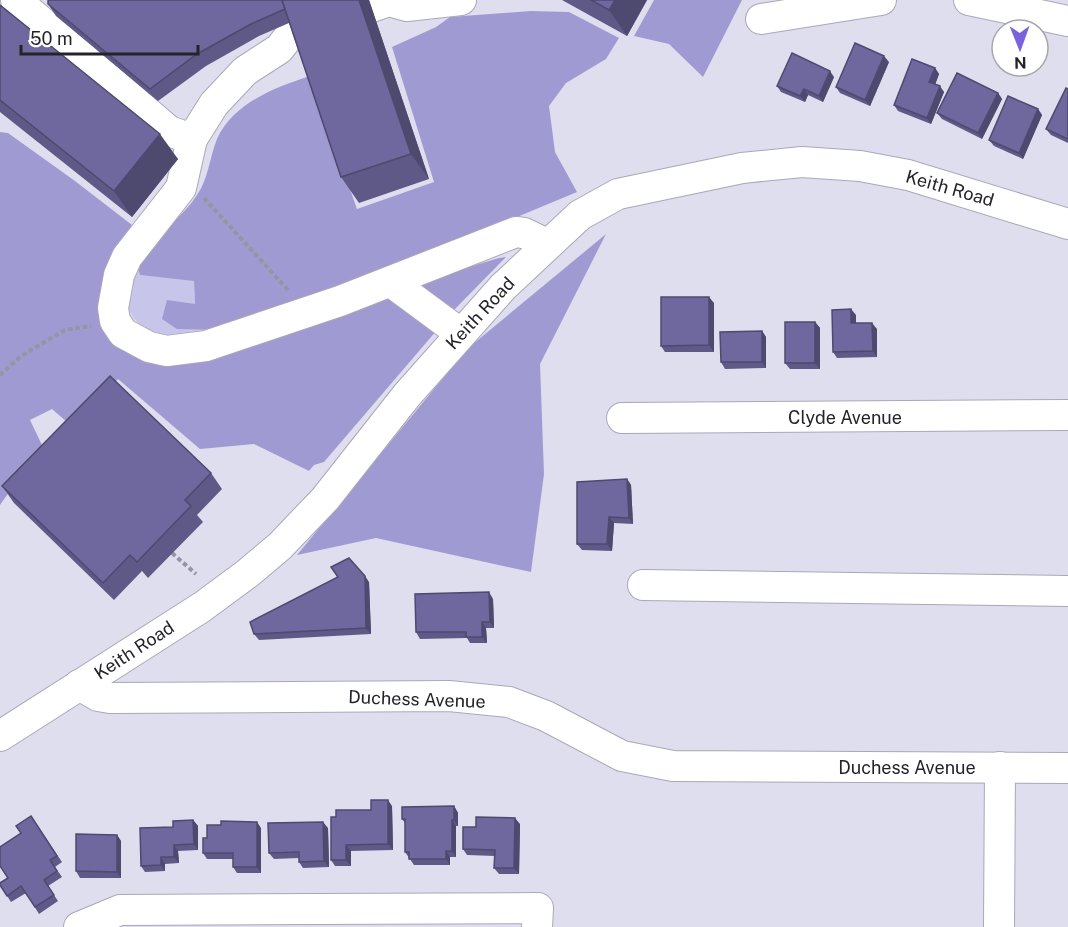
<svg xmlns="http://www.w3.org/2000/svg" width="1068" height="927" viewBox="0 0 1068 927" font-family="'Public Sans',sans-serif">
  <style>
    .green { fill: #c8c5ea }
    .forest { fill: #a09ad3 }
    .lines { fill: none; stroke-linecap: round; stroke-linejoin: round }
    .minor-casing { stroke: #a9a8b8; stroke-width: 32 }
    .path { stroke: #9594a0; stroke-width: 4; stroke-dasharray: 4.5 3; stroke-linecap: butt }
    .minor { stroke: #fff; stroke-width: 30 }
    .wall { fill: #5f5988 }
    .shaded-wall { fill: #4d496f }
    .building { fill: #6e689e; stroke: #4d496f; stroke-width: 1.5 }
    .labels { text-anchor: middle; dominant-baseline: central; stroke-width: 4.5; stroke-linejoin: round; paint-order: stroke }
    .street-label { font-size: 18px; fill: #242329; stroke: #fff }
  </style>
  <rect width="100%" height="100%" fill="#dfdeef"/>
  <path class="green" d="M137 265 140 275 194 280 195 304 225 330C212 332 199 336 187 336 163 338 125 328 128 297 129 287 134 275 137 265Z"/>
  <g class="forest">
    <polygon points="654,0 742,0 703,77 669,44 634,36"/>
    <path d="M531 11 569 12 619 38 606 59 566 83 549 106 555 152 577 192 399 266 225 330 177 329 162 319 167 300 195 304 194 281 140 275 137 265C143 257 148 246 156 239 170 224 186 212 197 195 208 180 210 156 217 139 233 103 276 87 310 76L357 209 434 182 392 47 436 27 450 17Z"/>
    <polygon points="0,132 8,133 75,181 132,225 116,248 136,355 390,295 437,330 324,462 314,465 309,471 254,444 200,449 118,379 75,429 52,409 30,420 42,445 0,505"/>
    <polygon points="606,234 540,364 544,474 531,572 376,538 297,555 467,349"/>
    <polygon points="506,257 453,311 409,285 499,258"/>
  </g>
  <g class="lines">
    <defs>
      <g id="minor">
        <polyline points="16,0 169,131 192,139"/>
        <polyline points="461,0 407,6 389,1 291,34 279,49 245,71 214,104 192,139 181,188 127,257 119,275 113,308 115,321 123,333 149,347 167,351 206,346 340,301 516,232 524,233 547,244"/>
        <polyline points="969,0 1068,21"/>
        <polyline points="761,19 881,0"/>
        <polyline points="391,282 460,333"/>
        <polyline points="622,418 1068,415"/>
        <polyline points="643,585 1068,591"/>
        <polyline points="79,685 98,696 110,698 449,696 509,702 546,716 622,756 673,766 1068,768"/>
        <polyline points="0,736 202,607 248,573 280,546 325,499 407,395 503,287 580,215 618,194 742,168 802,162 860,166 908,175 1068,224"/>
        <polyline points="79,927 120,910 538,908 537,927"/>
        <polyline points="999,927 1000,767"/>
      </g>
    </defs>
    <use href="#minor" class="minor-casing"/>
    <g class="path">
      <polyline points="204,198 288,290"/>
      <polyline points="0,375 21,356 65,330 91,326"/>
      <polyline points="172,553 196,574"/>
    </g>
    <use href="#minor" class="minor"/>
  </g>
  <g class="wall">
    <polygon points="48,0 369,0 429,179 359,203 341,177 289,23 259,36 206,66 158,101 56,16 48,4"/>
    <polygon points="562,0 647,0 627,36"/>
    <polygon points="0,5 178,159 132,217 0,112"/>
    <polygon points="889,62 870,106 840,93 836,87"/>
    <polygon points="935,68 939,74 935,84 944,92 931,124 898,111 894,105"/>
    <polygon points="834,77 823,102 808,95 805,102 781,92 777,86"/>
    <polygon points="1068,89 1068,143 1051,135 1046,129"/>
    <polygon points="998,93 1002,99 982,139 942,119 937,113"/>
    <polygon points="1038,109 1042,115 1023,159 994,146 989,140"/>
    <polygon points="714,303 714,352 665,352 661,346"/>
    <polygon points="856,315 856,323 877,329 877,357 837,358 833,352"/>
    <polygon points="815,322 820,328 820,369 790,369 785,363"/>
    <polygon points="762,331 766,337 766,368 725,369 721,362"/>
    <polygon points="211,473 222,489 197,515 203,522 148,578 142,571 114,600 14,503 2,486"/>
    <polygon points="627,479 631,485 633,524 614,523 612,551 582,550 577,544"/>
    <polygon points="369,582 371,634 259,640 254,634"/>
    <polygon points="493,599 494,628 486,628 487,643 470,643 467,638 420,639 416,632"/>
    <polygon points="392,806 393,850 351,851 351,866 335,866 331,860 336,817"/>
    <polygon points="454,806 458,813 458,826 456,826 456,857 450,857 450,865 414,865 405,852 405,823 402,819"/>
    <polygon points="31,816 62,862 55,867 62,877 48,886 58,901 39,914 26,893 11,902 0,885 8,878 21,833"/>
    <polygon points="193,820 198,826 198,850 178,851 179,863 165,864 165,871 145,872 141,866 173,827"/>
    <polygon points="520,824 519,874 499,874 494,868 495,856 467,855 463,849 476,827"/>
    <polygon points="261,828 261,873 237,873 233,867 233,859 207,859 203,853 207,838"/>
    <polygon points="328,828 329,867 303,868 299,862 299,858 274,859 269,853"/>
    <polygon points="117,835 121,841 121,878 80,878 76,871"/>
  </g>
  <g class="shaded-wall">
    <polygon points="359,0 369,0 429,179 411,154"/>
    <polygon points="615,0 647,0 627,36 609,10"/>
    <polygon points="884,56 889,62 870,106 865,100"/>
    <polygon points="935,68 939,74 934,88 929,82"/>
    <polygon points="830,71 834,77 823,102 819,96"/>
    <polygon points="940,86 944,92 931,124 927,118"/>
    <polygon points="804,89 808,95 805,102 800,96"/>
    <polygon points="998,93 1002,99 982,139 978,133"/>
    <polygon points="1038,109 1042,115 1023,159 1019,153"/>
    <polygon points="160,134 178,159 132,217 114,191"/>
    <polygon points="709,297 714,303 714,352 709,345"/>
    <polygon points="851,309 856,315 856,329 851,323"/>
    <polygon points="815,322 820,328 820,369 815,363"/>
    <polygon points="872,323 877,329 877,357 873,351"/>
    <polygon points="762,331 766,337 766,368 762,362"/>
    <polygon points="627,479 631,485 633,524 629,518"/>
    <polygon points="609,517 614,523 612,551 607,544"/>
    <polygon points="365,576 369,582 371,634 366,628"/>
    <polygon points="489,592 493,599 494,628 490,622"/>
    <polygon points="482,622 486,628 487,643 482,637"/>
    <polygon points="388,800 392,806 393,850 388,844"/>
    <polygon points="454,806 458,813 458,826 454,820"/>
    <polygon points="515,818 520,824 519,874 514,868"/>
    <polygon points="193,820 198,826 198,850 194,844"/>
    <polygon points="452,820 456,826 456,857 452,851"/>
    <polygon points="257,822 261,828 261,873 257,867"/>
    <polygon points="323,822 328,828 329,867 324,861"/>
    <polygon points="117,835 121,841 121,878 117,872"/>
    <polygon points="174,845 178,851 179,863 174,857"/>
    <polygon points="346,845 351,851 351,866 346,860"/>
    <polygon points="446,851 450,857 450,865 446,859"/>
    <polygon points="161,857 165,864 165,871 161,865"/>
  </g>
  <g class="building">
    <polygon points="48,0 282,0 285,9 251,24 197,54 150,89 48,4"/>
    <polygon points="282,0 359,0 411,154 341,177"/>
    <polygon points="591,0 615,0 609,10"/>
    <polygon points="0,5 160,134 114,191 0,100"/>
    <polygon points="855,43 884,56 865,100 836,87"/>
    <polygon points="792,53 830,71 819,96 804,89 800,96 777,86"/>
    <polygon points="912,59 935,68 929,82 940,86 927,118 894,105"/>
    <polygon points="957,73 998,93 978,133 937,113"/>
    <polygon points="1066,88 1068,89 1068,139 1046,129"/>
    <polygon points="1008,96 1038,109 1019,153 989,140"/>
    <polygon points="661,297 709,297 709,345 661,346"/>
    <polygon points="851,309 851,323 872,323 873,351 833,352 832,310"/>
    <rect x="785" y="322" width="30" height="41"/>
    <polygon points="762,331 762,362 721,362 720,332"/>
    <polygon points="110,376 211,473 185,500 191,506 137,562 130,555 103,583 2,486"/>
    <polygon points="627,479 629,518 609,517 607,544 577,544 577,482"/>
    <polygon points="349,558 365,576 366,628 254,634 250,622 338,577 331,567"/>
    <polygon points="489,592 490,622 482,622 482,637 466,637 466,632 416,632 415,594"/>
    <polygon points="371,800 388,800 388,844 346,845 346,860 331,860 331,817 336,817 336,810 371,810"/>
    <polygon points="454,806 454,820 452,820 452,851 446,851 446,859 409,859 409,852 405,852 405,819 402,819 402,807"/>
    <polygon points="31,816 57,856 50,860 57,871 44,880 54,895 35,907 21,886 7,896 0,885 0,883 8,878 0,866 0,847 21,833 16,826"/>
    <polygon points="476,817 515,818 514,868 494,868 495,850 463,849 463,827 476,827"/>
    <polygon points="193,820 194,844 174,845 174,857 161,857 161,865 141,866 140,828 173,827 173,821"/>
    <polygon points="221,821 257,822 257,867 233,867 233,853 203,853 203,838 207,838 207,825 221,825"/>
    <polygon points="323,822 324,861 299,862 299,852 269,853 268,823"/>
    <polygon points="76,834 117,835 117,872 76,871"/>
  </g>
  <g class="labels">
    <g class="street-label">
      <text transform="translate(950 188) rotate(16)">Keith Road</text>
      <text transform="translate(480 313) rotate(-47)">Keith Road</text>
      <text x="845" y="417">Clyde Avenue</text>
      <text transform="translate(134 650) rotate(-33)">Keith Road</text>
      <text transform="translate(417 699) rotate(2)">Duchess Avenue</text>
      <text x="907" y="767">Duchess Avenue</text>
    </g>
  </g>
  <g transform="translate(1020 48) rotate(179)"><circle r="28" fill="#ffffff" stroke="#a7a7a9" stroke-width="1.5"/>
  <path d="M0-4.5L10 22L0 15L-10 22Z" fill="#7a62dd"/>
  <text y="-9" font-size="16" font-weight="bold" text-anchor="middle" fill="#242329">N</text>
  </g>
  <path d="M21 45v9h177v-9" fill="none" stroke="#242329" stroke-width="3"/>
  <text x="30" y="45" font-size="18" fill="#242329" stroke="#ffffff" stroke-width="4.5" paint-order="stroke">50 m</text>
</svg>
